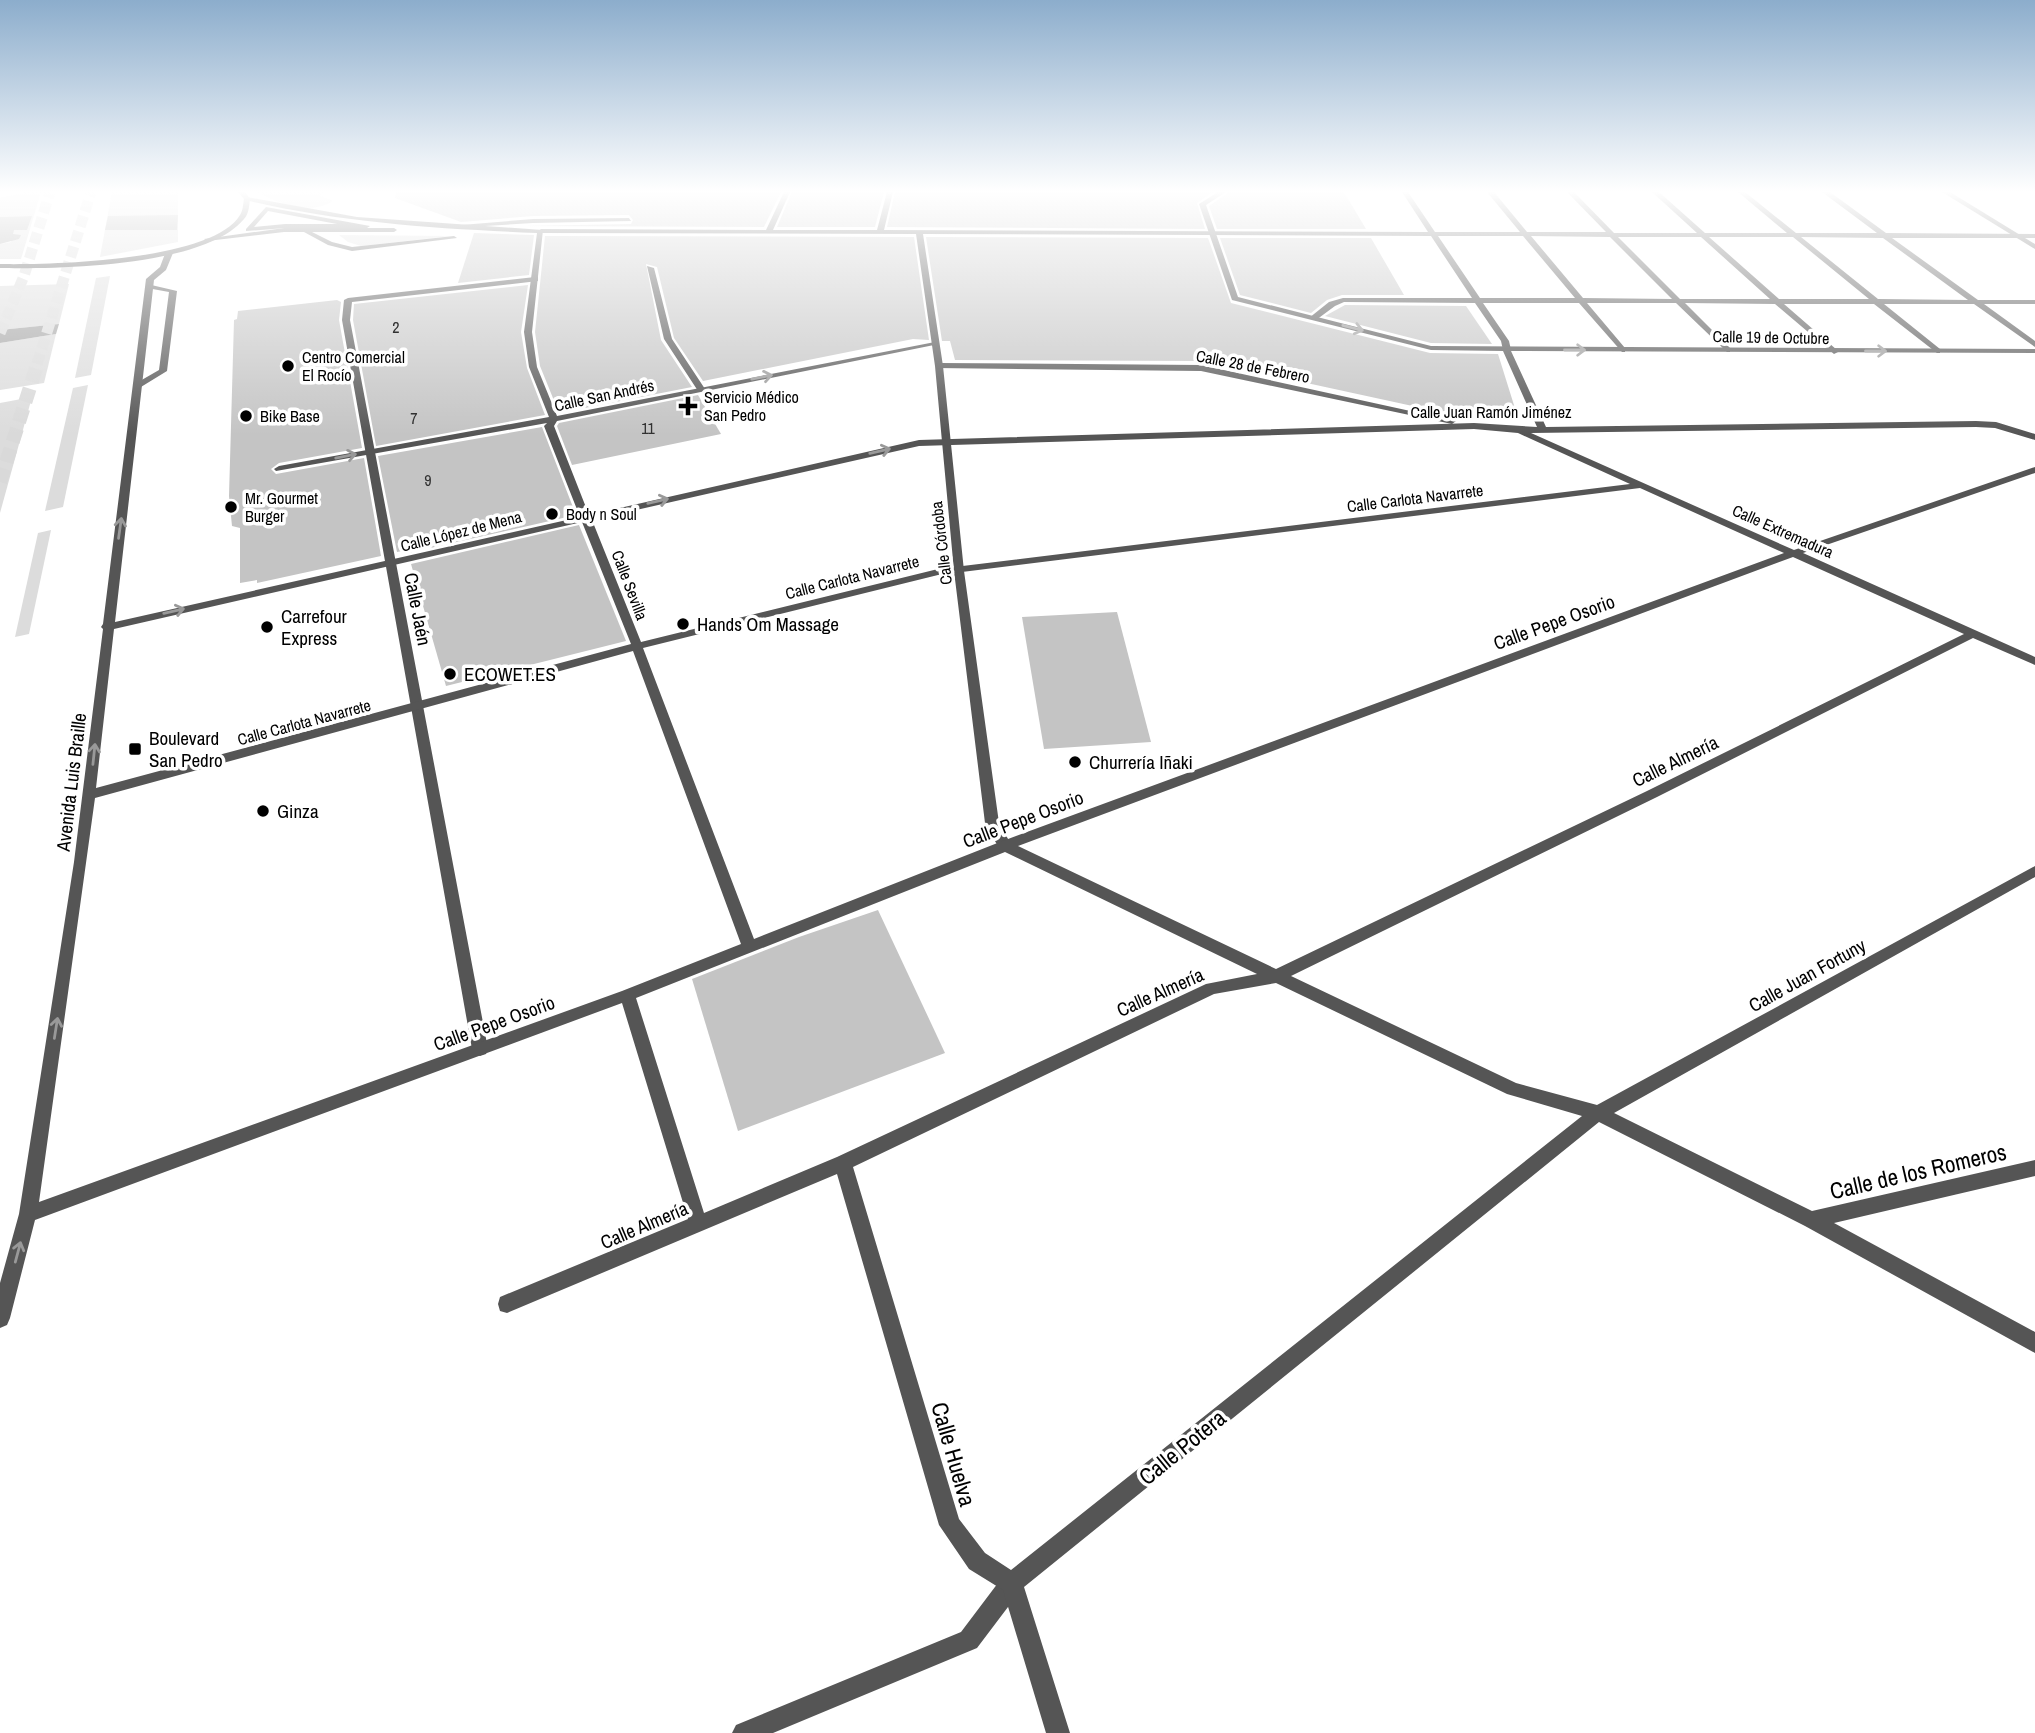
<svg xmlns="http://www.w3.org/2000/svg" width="2035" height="1733" viewBox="0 0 2035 1733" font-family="'Archivo Narrow',sans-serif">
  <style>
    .green { fill: #dcdcdc }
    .water { fill: #a3a3a3 }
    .building { fill: #c4c4c4 }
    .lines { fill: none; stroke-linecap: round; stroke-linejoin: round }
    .motorway-tunnel-far1 { stroke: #d9d9d9; stroke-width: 11; stroke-dasharray: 11 5; stroke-linecap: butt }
    .motorway-tunnel { stroke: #d9d9d9; stroke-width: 14; stroke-dasharray: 14 7; stroke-linecap: butt }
    .service { fill: #555; fill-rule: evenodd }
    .pedestrian { fill: #555; fill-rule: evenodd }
    .minor { fill: #555; fill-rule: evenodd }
    .tertiary { fill: #555; fill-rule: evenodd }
    .oneway { stroke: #999 }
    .poi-dot { fill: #000; stroke: #fff; stroke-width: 2.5 }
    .labels { text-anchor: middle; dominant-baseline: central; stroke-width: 7; stroke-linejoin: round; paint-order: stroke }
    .number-label { font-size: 16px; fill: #313131 }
    .far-street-label { font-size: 16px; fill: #000; stroke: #fff }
    .far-poi-label { font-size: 16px; fill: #000; stroke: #fff; text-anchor: start }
    .street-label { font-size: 19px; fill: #000; stroke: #fff }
    .poi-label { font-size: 19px; fill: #000; stroke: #fff; text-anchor: start }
    .near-street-label { font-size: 23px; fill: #000; stroke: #fff }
  </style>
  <rect width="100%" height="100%" fill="#fff"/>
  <g class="green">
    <polygon points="27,192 41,192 21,259 0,259 0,244 11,242 13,230 31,216 0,217 0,198"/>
    <polygon points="112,192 178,192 178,242 100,257"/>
    <path d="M256 192H324L320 196 333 201C309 216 279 203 256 192Z"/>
    <polygon points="339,235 451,236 361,246 348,242"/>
    <polygon points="110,276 91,375 75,378 96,278"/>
    <polygon points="69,284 59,324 0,330 0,286"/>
    <polygon points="56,334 44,383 0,390 0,343"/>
    <polygon points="88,385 63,507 45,511 73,388"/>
    <polygon points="32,397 0,513 0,403"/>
    <polygon points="51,530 29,634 15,637 38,533"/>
  </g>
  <g class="water">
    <polygon points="178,215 177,230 105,230 108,216"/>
    <polygon points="32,216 27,230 14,230 13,234 21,235 19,239 0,244 0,217"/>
    <polygon points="59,324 56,334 0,343 0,330"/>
  </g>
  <g class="building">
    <polygon points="396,192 781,192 764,227 525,226 631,224 633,220 629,215 533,216 461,222 395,198"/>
    <polygon points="792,192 884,192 875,227 777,227"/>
    <polygon points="895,192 1213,192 1197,203 1205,229 887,227"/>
    <polygon points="1229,192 1344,192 1366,229 1217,229 1209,206"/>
    <polygon points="474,233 534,235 529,275 458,283"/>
    <polygon points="545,236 914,237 929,340 913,339 703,381 674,338 657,267 646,264 661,340 692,387 559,413 540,366 535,332"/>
    <polygon points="926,237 1208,238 1231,303 1430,353 1498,354 1518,418 1477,420 1206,361 955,360 950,341 942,341"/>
    <polygon points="1220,238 1371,238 1404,295 1342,295 1327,300 1311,313 1240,295"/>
    <polygon points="528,285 521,332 527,368 545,415 376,446 353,320 354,304"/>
    <polygon points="337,300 341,302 339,320 362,448 279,463 271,469 276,474 364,458 381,556 257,583 257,580 240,583 240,528 232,526 229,496 234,320 237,319 238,311"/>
    <polygon points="1345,305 1466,306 1492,344 1431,343 1325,316"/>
    <polygon points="698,395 721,434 572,465 557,426 559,423"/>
    <polygon points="542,427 576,515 408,553 407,550 397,552 378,456"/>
    <polygon points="579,525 626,641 446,686 411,564"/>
    <polygon points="1117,612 1151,742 1044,749 1022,617"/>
    <polygon points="878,910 945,1053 738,1131 692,979 799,937"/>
  </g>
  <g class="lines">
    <g class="motorway-tunnel-far1">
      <polyline points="0,333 24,276 50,192"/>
      <polyline points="37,364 91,192"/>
    </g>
    <polyline class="motorway-tunnel" points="0,482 38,362"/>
    <g class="service">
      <polygon points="629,218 631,221 533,223 452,228 449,226 533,219"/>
      <polygon points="304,230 308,230 332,242 352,247 454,236 457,238 352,251 328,245 304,232"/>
      <polygon points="147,284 177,291 167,371 136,390 133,389 133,385 159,370 169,292 147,288"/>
    </g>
    <g class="pedestrian">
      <path d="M784 192H790L773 230H877L887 192H893L884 230 1428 232 1402 192H1408L1435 232H1520L1487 192H1494L1527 232H1606L1567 192H1574L1614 233H1697L1652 192H1659L1705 233H1787L1738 192H1745L1796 233H1877L1822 192H1830L1886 233 2035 234V238H1892L1978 300H2035V304H1984L2035 341V347L1974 304H1884L1940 349V353H1937L1874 304H1784L1837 350 1838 352 1834 354 1775 304 1685 303 1730 348V352H1727L1676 303H1587L1625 348V352H1622L1579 303H1483L1509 341 1511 350 1507 352 1503 350 1501 341 1475 303 1344 302 1335 306 1316 320 1309 318 1329 302 1343 298H1472L1431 236 923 234 943 366 964 571 999 823 1012 846 1005 851 1000 850 985 823 954 571 935 366 916 234 541 233 538 231 541 229 766 230ZM1438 236H1523L1575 298H1480ZM1531 236 1610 237 1672 299 1583 298ZM1618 237H1701L1770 299H1680ZM1709 237H1793L1869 299H1779ZM1801 237 1883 238 1968 300 1878 299Z"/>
      <path d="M266 207 370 226 367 228H285L246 231V229ZM268 211 337 224H285L254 227Z"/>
      <polygon points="647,266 654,268 672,339 705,389 704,391 698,391 664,339"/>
      <polygon points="535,277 538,277 538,281 352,302 350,320 488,1049 486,1054 480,1056 474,1054 472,1049 342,320 344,300 348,298"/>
      <polygon points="1012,1572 1020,1575 1023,1583 1020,1591 977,1648 773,1733 732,1733 736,1725 961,1632 1004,1575"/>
    </g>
    <g class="minor">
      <path d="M1218 192H1226L1206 205 1238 297 1431 346 2035 349V353L1511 351 1546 427 1976 421 1996 422 2035 434V440L1995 428 1976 427 1531 433 1794 550 2035 467V473L1803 553 2035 657V665L1973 638 1657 797 1291 976 1516 1083 1597 1105 2035 866V877L1614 1113 1812 1211 2035 1160V1176L1834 1223 2035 1332V1353L1805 1226 1599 1122 1024 1587 1070 1733H1046L1003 1590 969 1569 939 1525 837 1174 507 1313 500 1311 498 1304 500 1297 688 1219 622 1003 35 1220 10 1318 7 1325 0 1328V1283L19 1214 74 862 103 629 101 627 103 624 146 279 160 267 166 251 173 253 166 270 154 280 115 622 580 517 544 426 547 423 276 471 274 469 279 466 549 417 529 367 524 332 537 233C439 229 341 223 245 200L247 197 357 217 543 230 532 332 537 367 557 416 935 342 939 344 557 421 554 426 589 515 919 440 1474 423 1537 427 1503 351 1431 350 1232 300 1199 204ZM1474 429 1518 433 1630 484 938 569 641 642 592 520 919 446ZM1640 488 1784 553 1000 842 754 939 643 648 938 575ZM582 522 631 644 96 788 114 629ZM1793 557 1964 634 1647 791 1276 969 1018 846ZM633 651 741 944 622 991 39 1202 95 798ZM1005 852 1257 974 1206 984 837 1157 704 1213 636 998ZM1276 983 1507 1094 1582 1116 1011 1570 985 1553 959 1519 853 1167 1214 994Z"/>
      <polygon points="284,228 394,228 397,230 394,232 284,232 207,241 204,239"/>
      <polygon points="939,363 1201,365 1456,421 1452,424 1201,371 936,368 936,364"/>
    </g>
    <g class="tertiary">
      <path d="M238 192H245L250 199C249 206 249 214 244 219 204 267 59 269 0 268V264C50 265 213 261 240 215 243 211 243 204 244 199Z"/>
      <polygon points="1942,192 1950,192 2035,244 2035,249"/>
    </g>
  </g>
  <defs><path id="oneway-shaft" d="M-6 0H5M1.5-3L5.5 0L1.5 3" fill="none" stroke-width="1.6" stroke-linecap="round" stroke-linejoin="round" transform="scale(1.75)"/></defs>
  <g class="oneway">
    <use href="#oneway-shaft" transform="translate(1353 328) rotate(14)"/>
    <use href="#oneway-shaft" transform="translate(1575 350)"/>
    <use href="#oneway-shaft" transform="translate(1876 351)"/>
    <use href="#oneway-shaft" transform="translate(762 377) rotate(-11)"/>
    <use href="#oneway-shaft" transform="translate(880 451) rotate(-13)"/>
    <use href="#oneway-shaft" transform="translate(346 456) rotate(-11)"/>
    <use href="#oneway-shaft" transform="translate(658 501) rotate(-13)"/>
    <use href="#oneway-shaft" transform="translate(120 528) rotate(-82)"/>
    <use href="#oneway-shaft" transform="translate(174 611) rotate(-13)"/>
    <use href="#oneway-shaft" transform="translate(94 754) rotate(-84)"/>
    <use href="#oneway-shaft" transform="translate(56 1028) rotate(-81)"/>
    <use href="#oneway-shaft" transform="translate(18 1252) rotate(-75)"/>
  </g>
  <linearGradient id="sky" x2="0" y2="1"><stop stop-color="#8cadcc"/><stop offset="0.44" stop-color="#fff"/><stop offset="1" stop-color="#fff" stop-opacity="0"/></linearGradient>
  <rect width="2035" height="435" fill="url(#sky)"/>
  <g class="poi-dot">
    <circle cx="288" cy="366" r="7"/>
    <path d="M684.5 395.5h7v7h7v7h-7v7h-7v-7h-7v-7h7z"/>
    <circle cx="246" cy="416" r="7"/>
    <circle cx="231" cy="507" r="7"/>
    <circle cx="552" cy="514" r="7"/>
    <circle cx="683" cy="624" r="7"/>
    <circle cx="267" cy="627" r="7"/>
    <circle cx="450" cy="674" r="7"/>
    <rect x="128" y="742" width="14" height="14" rx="3.5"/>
    <circle cx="1075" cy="762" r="7"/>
    <circle cx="263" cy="811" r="7"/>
  </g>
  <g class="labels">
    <g class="number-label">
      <text x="396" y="327">2</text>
      <text x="414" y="418">7</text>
      <text x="648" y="428">11</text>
      <text x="428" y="480">9</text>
    </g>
    <g class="far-street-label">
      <text transform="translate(1771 337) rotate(1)">Calle 19 de Octubre</text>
      <text transform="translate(1253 366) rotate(11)">Calle 28 de Febrero</text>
      <text transform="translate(604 395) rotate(-12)">Calle San Andrés</text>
      <text x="1491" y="412">Calle Juan Ramón Jiménez</text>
      <text transform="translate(1415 498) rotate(-7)">Calle Carlota Navarrete</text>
      <text transform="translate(461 531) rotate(-14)">Calle López de Mena</text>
      <text transform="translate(1783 531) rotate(24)">Calle Extremadura</text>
      <text transform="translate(941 543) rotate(-97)">Calle Córdoba</text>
      <text transform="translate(852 577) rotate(-14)">Calle Carlota Navarrete</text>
      <text transform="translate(630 585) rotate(69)">Calle Sevilla</text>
      <text transform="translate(304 722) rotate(-15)">Calle Carlota Navarrete</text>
    </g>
    <g class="far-poi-label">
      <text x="302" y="357">Centro Comercial<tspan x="302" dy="18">El Rocío</tspan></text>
      <text x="704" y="397">Servicio Médico<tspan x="704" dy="18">San Pedro</tspan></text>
      <text x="260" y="416">Bike Base</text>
      <text x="245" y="498">Mr. Gourmet<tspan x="245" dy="18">Burger</tspan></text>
      <text x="566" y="514">Body n Soul</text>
    </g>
    <g class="street-label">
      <text transform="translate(418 609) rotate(79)">Calle Jaén</text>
      <text transform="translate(1554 622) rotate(-20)">Calle Pepe Osorio</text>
      <text transform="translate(1675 761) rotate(-26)">Calle Almería</text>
      <text transform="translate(71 782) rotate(-83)">Avenida Luis Braille</text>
      <text transform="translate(1023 819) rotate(-21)">Calle Pepe Osorio</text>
      <text transform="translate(1807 975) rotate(-29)">Calle Juan Fortuny</text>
      <text transform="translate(1160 992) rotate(-24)">Calle Almería</text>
      <text transform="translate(494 1023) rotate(-20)">Calle Pepe Osorio</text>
      <text transform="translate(644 1225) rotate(-23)">Calle Almería</text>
    </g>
    <g class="poi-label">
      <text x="281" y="616">Carrefour<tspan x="281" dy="22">Express</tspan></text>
      <text x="697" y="624">Hands Om Massage</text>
      <text x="464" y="674">ECOWET.ES</text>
      <text x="149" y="738">Boulevard<tspan x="149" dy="22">San Pedro</tspan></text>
      <text x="1089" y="762">Churrería Iñaki</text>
      <text x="277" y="811">Ginza</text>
    </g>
    <g class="near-street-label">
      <text transform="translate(1918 1171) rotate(-13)">Calle de los Romeros</text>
      <text transform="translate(1182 1447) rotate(-39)">Calle Potera</text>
      <text transform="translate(954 1454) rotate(74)">Calle Huelva</text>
    </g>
  </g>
</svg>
